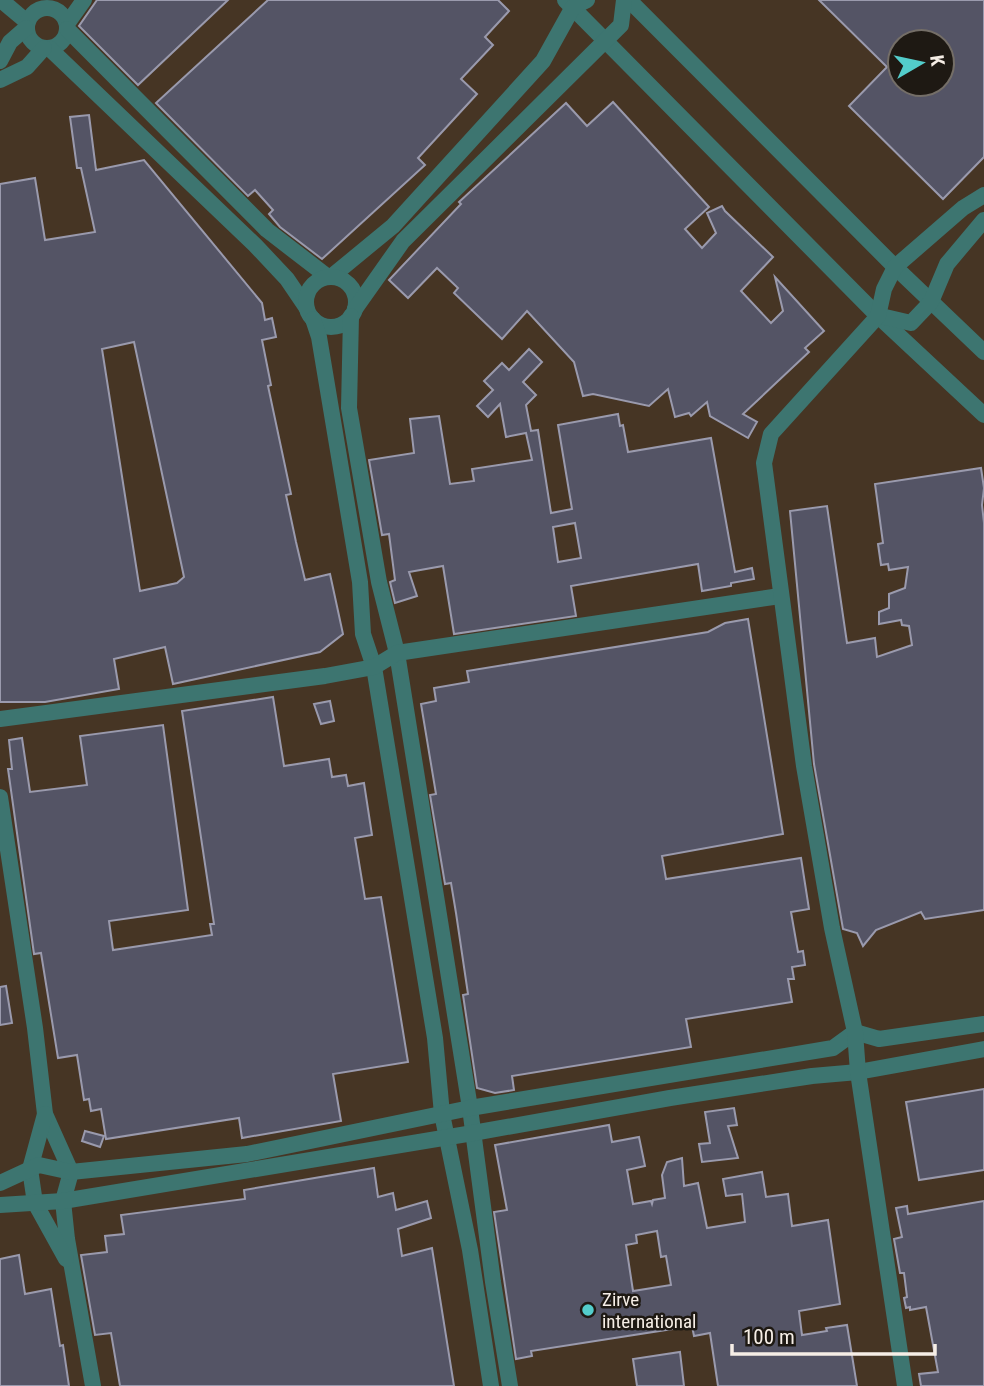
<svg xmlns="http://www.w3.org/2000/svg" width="984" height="1386" viewBox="0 0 984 1386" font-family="'Roboto Condensed',sans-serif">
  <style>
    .built { fill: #463524; fill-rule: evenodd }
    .building { fill: #545465; stroke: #9a9aad; stroke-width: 2; fill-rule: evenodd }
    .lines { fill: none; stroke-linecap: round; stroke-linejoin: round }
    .minor { stroke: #3d7570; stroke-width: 16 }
    .poi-dot { fill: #53cdcb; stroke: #1e1913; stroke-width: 2.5 }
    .labels { text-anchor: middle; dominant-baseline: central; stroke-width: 5; stroke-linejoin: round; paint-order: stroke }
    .poi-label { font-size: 19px; fill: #f6eee6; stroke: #1e1913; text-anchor: start }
  </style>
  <rect width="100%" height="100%" fill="#3b3023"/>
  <path class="built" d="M0 0H984V1386H0ZM900 42H942V84H900Z"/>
  <g class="building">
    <polygon points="97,0 228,0 138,85 79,26"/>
    <polygon points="268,0 498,0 509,11 485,37 493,45 461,79 477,94 418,158 425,165 322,259 280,227 269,214 273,210 255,190 248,196 156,103"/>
    <path d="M819 0H984V157L943 199 849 106 887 67ZM900 42H942V84H900Z"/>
    <polygon points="613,102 709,207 685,229 702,248 716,233 707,213 722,206 725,211 773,257 741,291 771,323 783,311 775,277 824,331 805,348 809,352 743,414 757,422 748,438 710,416 707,402 691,416 689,413 675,417 668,389 649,406 593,394 583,396 574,362 527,311 502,339 454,293 458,288 437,268 408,298 389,280 461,204 459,202 566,103 587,126"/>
    <path d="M89 115 96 170 144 160 262 303 265 320 272 318 276 337 262 340 271 385 268 386 291 494 286 495 296 542 305 580 330 574 343 634 320 652 173 684 165 647 114 659 119 689 45 702H0V184L35 178 45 240 95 232 81 168H77L70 117ZM134 342 184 577 177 583 140 591 102 349Z"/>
    <path d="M529 349 542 362 523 382 536 395 526 405 531 431 538 430 551 513 572 509 558 425 618 414 620 426 623 425 628 452 711 438 735 572 752 568 754 579 731 583V586L702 591 698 564 571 586 576 616 454 634 443 566 409 572 417 596 395 603 390 582 395 580 389 534 382 535 369 460 414 453 410 419 439 416 450 484 474 481 472 469 532 460 526 433 506 437 500 404 488 417 477 406 493 390 484 381 502 363 509 370ZM575 523 581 558 558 562 553 527Z"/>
    <polygon points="981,468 984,488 982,505 984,523 984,910 925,919 921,912 876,930 863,946 857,933 843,929 814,764 790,511 827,506 847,643 875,638 877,657 912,645 909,626 902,625 901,620 879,624 879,612 889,608 889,594 905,588 908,567 889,570 888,564 881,565 878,544 883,543 875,484"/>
    <polygon points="748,619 783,834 662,856 666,879 801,858 809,909 791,912 798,952 803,951 805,965 792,967 794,979 788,979 792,1002 686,1019 691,1047 512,1076 514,1090 495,1093 477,1088 463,995 468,994 456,913 451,883 445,884 430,795 436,794 421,704 436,701 434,688 469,682 467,671 708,632 725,623"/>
    <polygon points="273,697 284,766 329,759 332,777 346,775 348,786 364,783 372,835 355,838 365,899 381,897 408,1062 333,1074 341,1121 242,1138 239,1118 106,1139 101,1109 91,1111 89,1099 84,1100 77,1055 58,1058 41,953 34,954 8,769 12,769 9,740 22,738 30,792 87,785 80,736 163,725 188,910 109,921 113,950 212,935 210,924 214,924 182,711"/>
    <polygon points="330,701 334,721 321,724 314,704"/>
    <polygon points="6,986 12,1023 0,1025 0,987"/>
    <polygon points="984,1089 984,1170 919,1180 906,1102"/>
    <polygon points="734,1108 737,1125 728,1126 738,1158 702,1162 699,1144 710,1143 705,1112"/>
    <path d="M609 1125 612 1142 639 1137 645 1166 627 1170 633 1204 651 1201 652 1204 653 1200 665 1198 662 1175 667 1162 682 1158 684 1186 698 1183 707 1228 745 1222 742 1194 726 1196 723 1179 762 1172 766 1197 788 1194 792 1226 828 1220 840 1304 799 1311 802 1335 827 1331 826 1328 847 1325 857 1386H718L710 1333 694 1336 692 1326 531 1351 532 1356 516 1359 494 1212 507 1210 495 1145ZM657 1231 661 1257 666 1256 671 1285 633 1291 626 1245 637 1243 636 1235Z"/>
    <polygon points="85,1131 104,1136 100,1147 82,1141"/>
    <polygon points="374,1168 378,1197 393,1193 396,1210 427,1201 431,1218 398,1229 402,1256 432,1248 454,1386 120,1386 111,1333 95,1335 81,1255 107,1252 105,1236 124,1234 121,1215 245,1199 244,1190"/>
    <polygon points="984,1201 984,1386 921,1386 919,1374 938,1372 926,1307 910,1310 910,1307 906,1308 904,1298 907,1297 904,1273 900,1273 894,1239 902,1237 896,1208 907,1206 908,1214"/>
    <polygon points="19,1255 25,1294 51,1289 60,1346 63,1345 69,1386 0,1386 0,1259"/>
    <polygon points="680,1352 684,1386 637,1386 633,1359"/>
  </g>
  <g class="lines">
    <g class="minor">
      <polyline points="1,0 27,22"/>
      <polyline points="565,0 878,316 984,415"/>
      <polyline points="629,0 895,267 984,352"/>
      <circle cx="47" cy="28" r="20"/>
      <polyline points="67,24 84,0"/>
      <polyline points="67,29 267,230 328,277"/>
      <polyline points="49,48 255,245 287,279 306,307"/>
      <polyline points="0,61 10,42 26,28"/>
      <polyline points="0,80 27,67 44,48"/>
      <polyline points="331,277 393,226 543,61 573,7 587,0"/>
      <circle cx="331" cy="302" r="25"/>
      <polyline points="355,309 403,241 621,25 624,0"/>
      <polyline points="351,316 349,408 379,582 397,653 470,1108 493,1282 510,1386"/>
      <polyline points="881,316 911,323 931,302 947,264 984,220"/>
      <polyline points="313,319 319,337 360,582 363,634 374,667 435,1038 442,1114 470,1250 491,1386"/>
      <polyline points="0,719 325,676 374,667 397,653 780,596"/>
      <polyline points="0,797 35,1028 45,1114 71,1172 63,1201 67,1239 93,1386"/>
      <polyline points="45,1114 30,1169 35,1203 66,1259"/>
      <polyline points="0,1183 39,1165 71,1172 247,1154 470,1108 833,1048 855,1032 879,1039 984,1024"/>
      <polyline points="0,1205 63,1201 473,1133 670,1098 812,1076 858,1072 984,1049"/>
      <polyline points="905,1386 858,1072 855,1032 832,928 804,766 764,463 771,434 878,316 884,289 895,267 963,208 984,195"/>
    </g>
  </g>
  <circle class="poi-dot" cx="588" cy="1310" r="7"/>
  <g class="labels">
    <g class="poi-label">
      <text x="602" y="1299">Zirve<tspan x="602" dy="22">international</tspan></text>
    </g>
  </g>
  <g transform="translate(921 63) rotate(81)"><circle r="33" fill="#1e1913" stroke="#746e67" stroke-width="2"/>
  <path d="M0-5L12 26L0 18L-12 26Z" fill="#53cdcb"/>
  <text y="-10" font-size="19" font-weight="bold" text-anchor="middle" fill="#f6eee6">K</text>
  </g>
  <path d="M732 1344v10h203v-10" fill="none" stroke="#f6eee6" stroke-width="3.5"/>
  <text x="743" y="1344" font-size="21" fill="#f6eee6" stroke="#1e1913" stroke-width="5" paint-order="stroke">100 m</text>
</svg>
